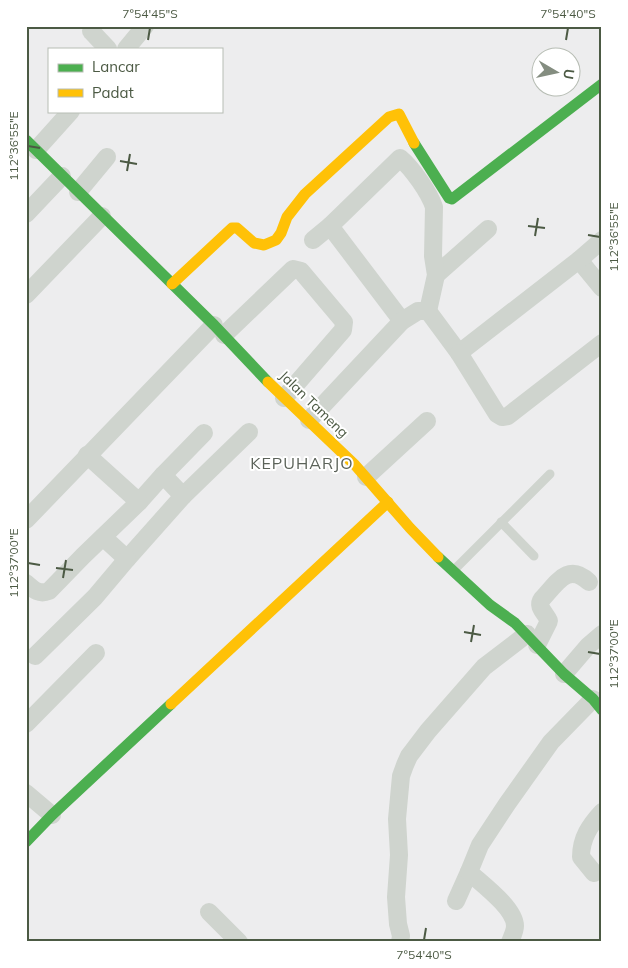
<svg xmlns="http://www.w3.org/2000/svg" width="628" height="968" viewBox="0 0 628 968" font-family="Mulish,sans-serif">
  <style>
    .lines { fill: none; stroke-linecap: round; stroke-linejoin: round }
    .lane { stroke: #cfd4ce; stroke-width: 9 }
    .street { stroke: #cfd4ce; stroke-width: 18 }
    .fast { stroke: #4caf50; stroke-width: 11 }
    .slow { stroke: #ffc107; stroke-width: 11 }
    .ticks { fill: none; stroke: #4c5a44; stroke-width: 2 }
    .labels { text-anchor: middle; dominant-baseline: central; stroke-width: 4; stroke-linejoin: round; paint-order: stroke }
    .street-label { font-size: 14px; fill: #4c5a44; stroke: #fff }
    .quarter-label { font-size: 16px; letter-spacing: 1px; fill: #5b6259; stroke: #fff }
    .neatline { fill: none; stroke: #4c5a44; stroke-width: 2 }
    .ticks-label { font-size: 12px; text-anchor: middle; fill: #4c5a44 }
  </style>
  <rect width="100%" height="100%" fill="#ededee"/>
  <g class="lines">
    <g class="lane">
      <polyline points="501,522 534,556"/>
      <polyline points="454,570 550,474"/>
    </g>
    <g class="street">
      <polyline points="91,31 108,49"/>
      <polyline points="126,49 145,26"/>
      <polyline points="36,150 71,111"/>
      <polyline points="78,192 107,157"/>
      <polyline points="26,214 62,176"/>
      <polyline points="330,226 402,321"/>
      <polyline points="579,260 602,288"/>
      <polyline points="436,275 488,229"/>
      <polyline points="26,295 102,216"/>
      <polyline points="428,311 459,353 579,260 602,240"/>
      <polyline points="224,335 293,269 301,271 344,322 343,330 284,398"/>
      <polyline points="459,353 497,414 502,417 508,416 602,343"/>
      <path d="M309 420 402 321 418 311H428L436 275 433 256 434 207C429 192 412 168 400 158L330 226 313 240"/>
      <polyline points="163,475 183,496 249,432"/>
      <polyline points="366,477 427,421"/>
      <polyline points="139,502 163,475 204,433"/>
      <polyline points="26,520 214,325"/>
      <polyline points="103,537 127,559 183,496"/>
      <path d="M26 583C34 590 39 595 49 591L83 556 139 502 87 455"/>
      <path d="M537 645 549 621C546 613 536 607 542 599 557 583 568 562 589 582"/>
      <polyline points="35,656 95,597 127,559"/>
      <polyline points="564,674 588,646 602,634"/>
      <polyline points="26,724 96,653"/>
      <polyline points="26,793 52,815"/>
      <path d="M594 873 581 857C581 838 590 825 602 812"/>
      <polyline points="456,901 469,872"/>
      <polyline points="209,912 239,942"/>
      <polyline points="400,942 401,936 398,924 396,897 399,855 397,819 401,776 405,765 409,756 428,731 484,667 527,634"/>
      <path d="M510 942C512 937 515 931 515 926 515 908 482 884 469 872L480 845 507 804 551 742 593 699"/>
    </g>
    <g class="fast">
      <polyline points="26,140 214,325 268,382"/>
      <polyline points="414,143 449,198 452,199 602,84"/>
      <polyline points="438,557 490,605 515,623 564,674 593,699 602,710"/>
      <polyline points="26,842 52,815 171,704"/>
    </g>
    <g class="slow">
      <polyline points="172,284 232,228 237,228 254,243 264,245 276,240 281,233 287,217 305,194 389,117 399,114 414,143"/>
      <polyline points="268,382 355,465 410,528 438,557"/>
      <polyline points="171,704 388,502"/>
    </g>
  </g>
  <path class="ticks" d="M148 40 150 28M566 40 568 28M28 146 40 148M120 161 137 164M127 171 130 154M528 226 545 228M588 235 600 237M535 236 538 218M28 563 40 565M56 568 73 570M63 578 66 560M464 632 481 635M471 642 474 625M588 652 600 654M424 940 426 928"/>
  <g class="labels">
    <g class="street-label">
      <text transform="translate(314 404) rotate(44)">Jalan Tameng</text>
    </g>
    <g class="quarter-label">
      <text x="302" y="463">KEPUHARJO</text>
    </g>
  </g>
  <rect width="628" height="968" fill="none" stroke="#ffffff" stroke-width="55"/>
  <rect x="48" y="48" width="175" height="65" fill="#ffffff" stroke="#b7bdb4"/>
  <rect x="58" y="64" width="25" height="8" fill="#4caf50" stroke="#b7bdb4"/>
  <text x="92" y="72" font-size="15" fill="#4c5a44">Lancar</text>
  <rect x="58" y="89" width="25" height="8" fill="#ffc107" stroke="#b7bdb4"/>
  <text x="92" y="98" font-size="15" fill="#4c5a44">Padat</text>
  <g transform="translate(556 72) rotate(99)"><circle r="24" fill="#ffffff" stroke="#b7bdb4"/>
  <path d="M0-4L9 19L0 12L-9 19Z" fill="#848d80"/>
  <text y="-8" font-size="14" font-weight="bold" text-anchor="middle" fill="#4c5a44">U</text>
  </g>
  <rect x="28" y="28" width="572" height="912" class="neatline"/>
  <g class="ticks-label">
    <text x="150" y="18">7°54'45"S</text>
    <text x="568" y="18">7°54'40"S</text>
    <text transform="translate(14 146) rotate(-90)" y="4">112°36'55"E</text>
    <text transform="translate(614 237) rotate(-90)" y="4">112°36'55"E</text>
    <text transform="translate(14 563) rotate(-90)" y="4">112°37'00"E</text>
    <text transform="translate(614 654) rotate(-90)" y="4">112°37'00"E</text>
    <text x="424" y="959">7°54'40"S</text>
  </g>
</svg>
